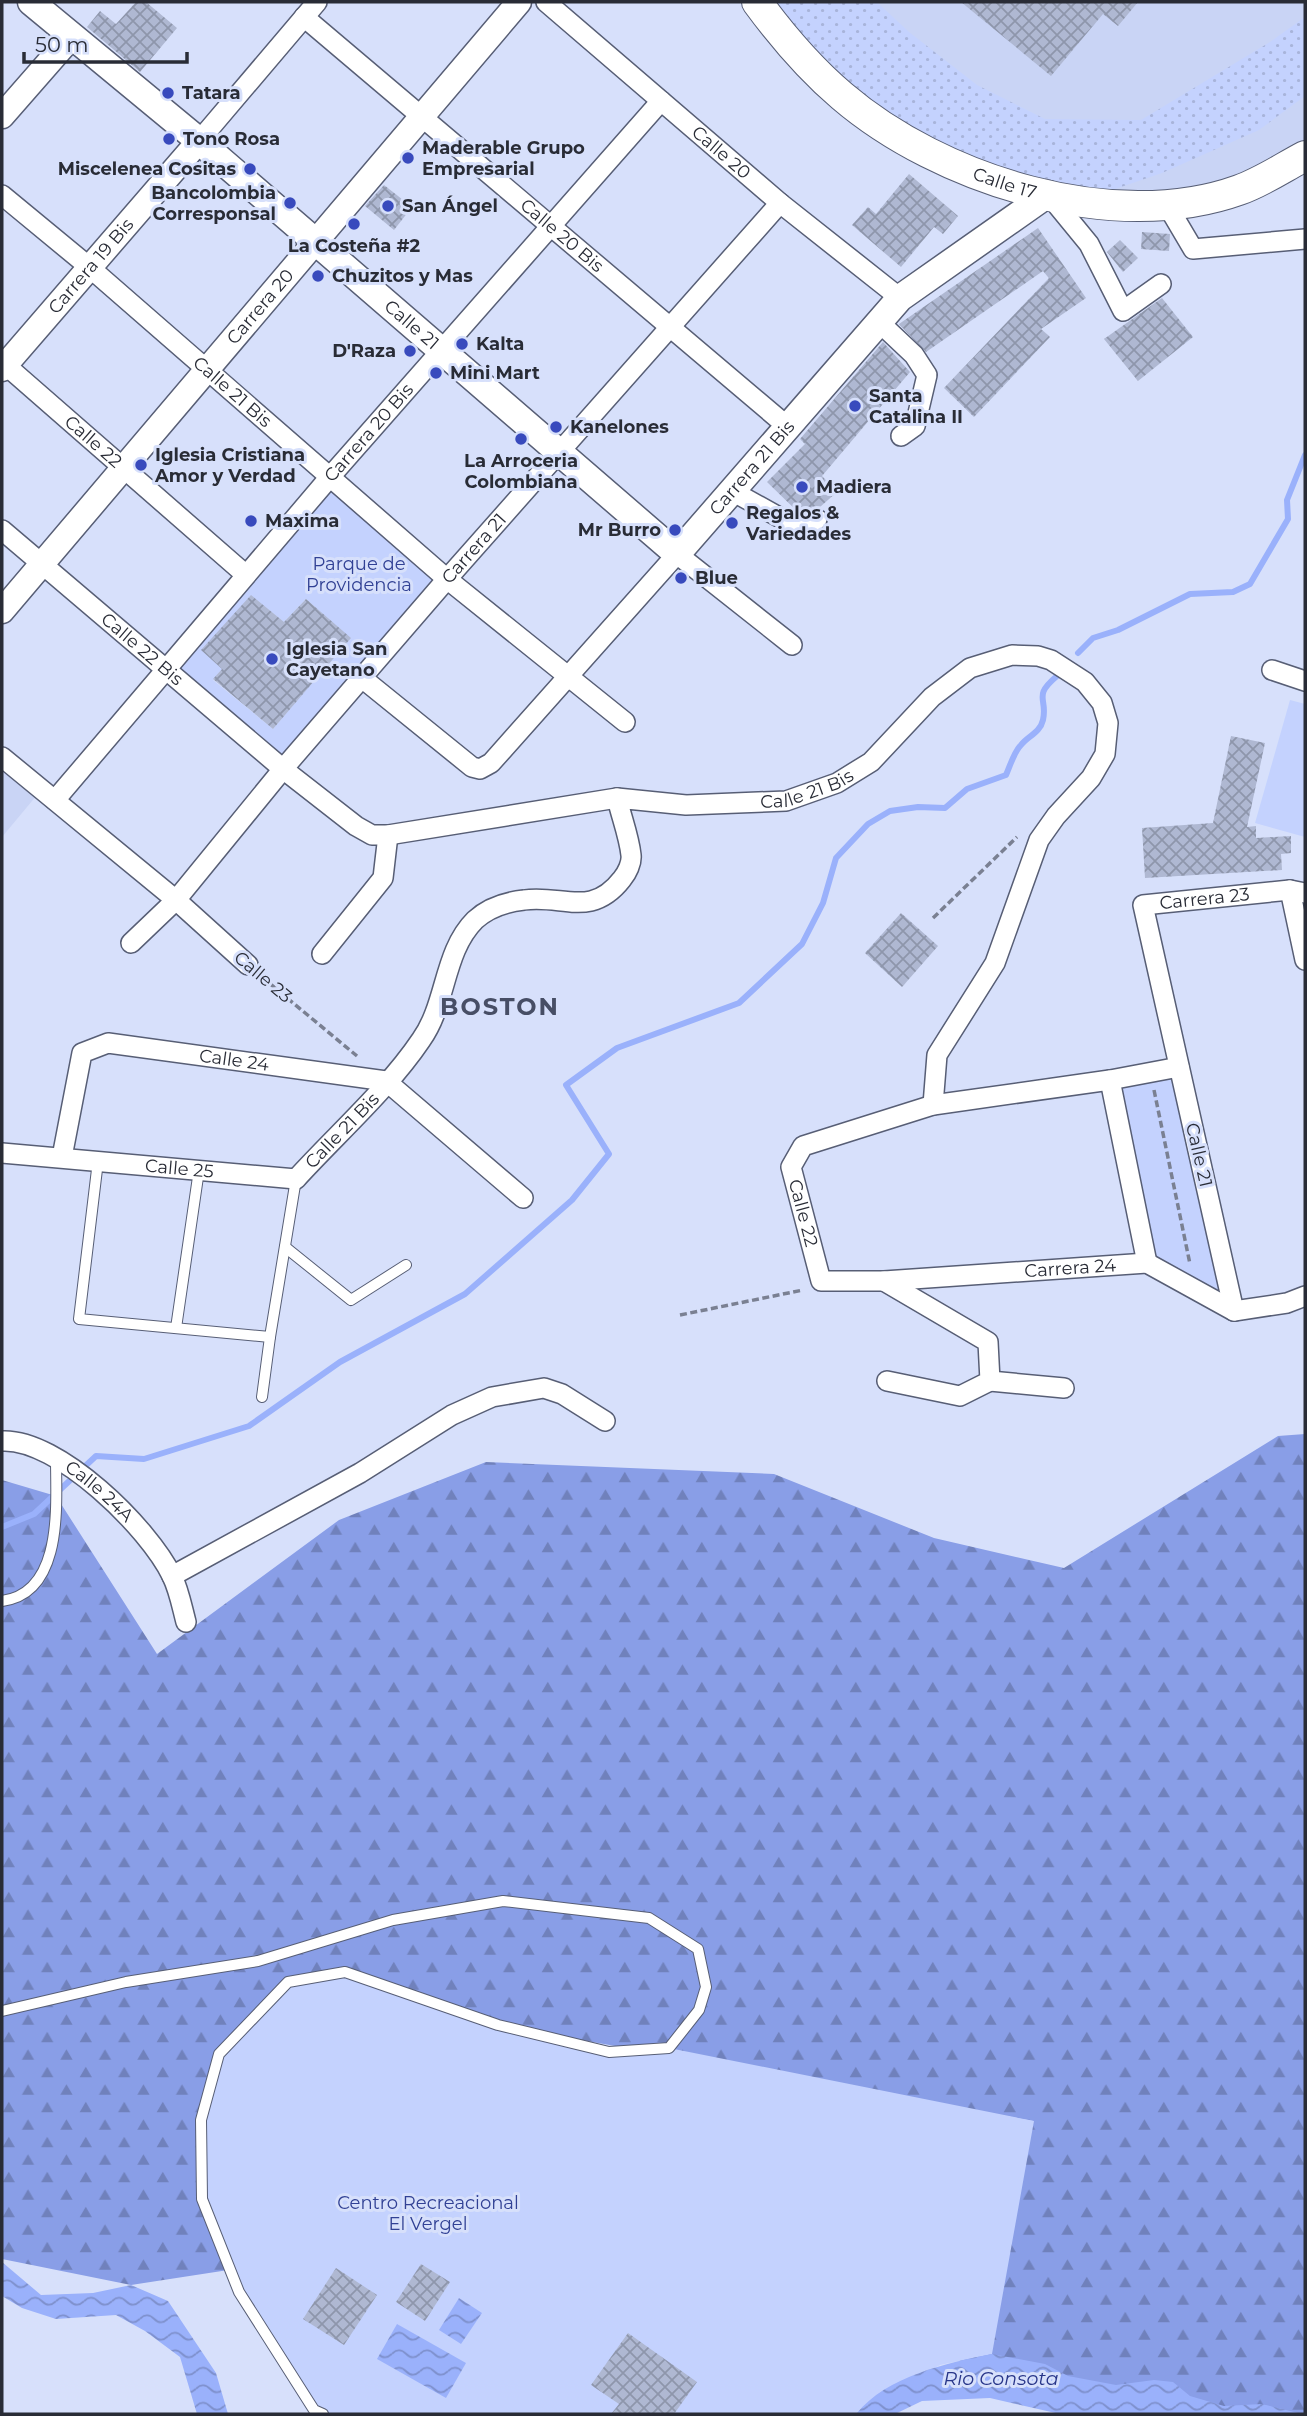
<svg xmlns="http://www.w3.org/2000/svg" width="1307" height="2416" viewBox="0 0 1307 2416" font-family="Montserrat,sans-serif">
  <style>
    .built { fill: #c9d4f5 }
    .grass { fill: url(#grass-dots) }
    .forest { fill: url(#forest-firs) }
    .park { fill: #c4d2fe; fill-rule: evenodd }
    .water { fill: url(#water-waves) }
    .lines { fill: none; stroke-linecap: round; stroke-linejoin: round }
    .stream { stroke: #9ab1fb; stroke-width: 6 }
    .building { fill: url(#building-cross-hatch) }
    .service-casing { stroke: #575e75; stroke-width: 12 }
    .minor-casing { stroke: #575e75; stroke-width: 22 }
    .tertiary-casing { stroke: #575e75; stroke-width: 27 }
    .secondary-casing { stroke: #575e75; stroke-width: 29 }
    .primary-casing { stroke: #575e75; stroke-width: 32 }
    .path { stroke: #7a8092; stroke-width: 3.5; stroke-dasharray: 7 3.5; stroke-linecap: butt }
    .service { stroke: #fff; stroke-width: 10 }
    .minor { stroke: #fff; stroke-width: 19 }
    .tertiary { stroke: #fff; stroke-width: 24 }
    .secondary { stroke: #fff; stroke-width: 26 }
    .primary { stroke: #fff; stroke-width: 30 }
    .poi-dot { fill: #384abd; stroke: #d7e0fb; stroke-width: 2.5 }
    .labels { text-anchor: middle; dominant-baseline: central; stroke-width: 6; stroke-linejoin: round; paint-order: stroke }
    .poi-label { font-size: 18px; font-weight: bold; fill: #292c36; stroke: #d7e0fb; text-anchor: start }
    .street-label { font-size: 18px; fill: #292c36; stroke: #d7e0fb }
    .park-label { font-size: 18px; fill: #314195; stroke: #d7e0fb }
    .water-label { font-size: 19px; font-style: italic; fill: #273589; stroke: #d7e0fb }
    .district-label { font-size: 24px; font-weight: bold; letter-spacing: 2px; fill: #474e65; stroke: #d7e0fb }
  </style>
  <defs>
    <pattern id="grass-dots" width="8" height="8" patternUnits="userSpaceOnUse" patternTransform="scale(1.75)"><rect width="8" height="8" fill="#c4d2fe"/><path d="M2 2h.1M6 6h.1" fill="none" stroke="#a8b4da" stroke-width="1.8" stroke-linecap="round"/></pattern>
    <pattern id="forest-firs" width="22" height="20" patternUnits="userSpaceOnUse" patternTransform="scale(1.75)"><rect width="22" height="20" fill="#899ee7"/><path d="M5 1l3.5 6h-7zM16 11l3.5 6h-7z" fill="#7081bc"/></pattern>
    <pattern id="water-waves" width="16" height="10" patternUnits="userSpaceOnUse" patternTransform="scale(1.75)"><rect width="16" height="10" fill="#9ab1fb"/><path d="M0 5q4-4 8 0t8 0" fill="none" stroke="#7e90cc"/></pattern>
    <pattern id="building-cross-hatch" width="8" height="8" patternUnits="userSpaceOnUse" patternTransform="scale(1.75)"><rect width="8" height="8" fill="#afb8d2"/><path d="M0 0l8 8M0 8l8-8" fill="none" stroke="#8e96ab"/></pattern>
  </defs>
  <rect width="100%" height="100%" fill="#d7e0fb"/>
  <g class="built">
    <polygon points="757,2 1305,2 1305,156 1138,206"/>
    <polygon points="2,757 42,789 2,837"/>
  </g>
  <polygon class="grass" points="757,2 877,2 909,32 977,85 1045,119 1141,120 1270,42 1305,17 1305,96 1259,130 1162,173 1080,201 890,131"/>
  <polygon class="forest" points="1305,1434 1305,2414 1215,2414 953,2382 1033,2121 498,2025 313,2257 131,2285 2,2259 2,1480 56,1496 157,1654 339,1520 486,1462 774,1474 934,1538 1064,1568 1278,1436"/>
  <g class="park">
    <path d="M329 478 447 579 283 769 165 669ZM251 596 284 622 306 599 350 638 273 729 213 680 222 669 202 650Z"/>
    <polygon points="1290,700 1305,704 1305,837 1255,823"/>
    <polygon points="1179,1067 1234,1311 1147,1263 1110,1080"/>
    <polygon points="345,1972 498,2025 609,2052 669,2048 1034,2121 992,2354 940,2365 861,2408 856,2414 323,2414 314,2410 239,2292 202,2199 201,2120 219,2054 288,1982"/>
  </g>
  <g class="water">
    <polygon points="2,2262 41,2295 93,2293 131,2285 168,2301 216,2373 228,2414 197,2414 180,2357 145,2331 116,2315 56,2319 22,2308 2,2296"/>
    <polygon points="459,2298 482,2313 461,2344 439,2330"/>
    <polygon points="397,2324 466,2363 446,2398 377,2359"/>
    <path d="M992 2354 1045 2364 1068 2376 1116 2385 1154 2380 1173 2382 1190 2396 1224 2406 1262 2404 1302 2414H1060L990 2398 922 2401 895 2414H856C887 2376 947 2363 992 2354Z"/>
  </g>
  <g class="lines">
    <g class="stream">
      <polyline points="1078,653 1093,638 1118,630 1190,594 1233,592 1250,584 1288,519 1287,500 1305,455"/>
      <path d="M2 1527 34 1514 96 1456 144 1459 249 1426 340 1362 465 1294 572 1200 609 1154 566 1085 617 1048 739 1003 802 944 823 903 836 858 868 824 890 811 918 807 945 808 967 789 1006 775C1010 766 1014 752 1021 745 1028 736 1040 733 1043 720 1048 698 1032 697 1057 676"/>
    </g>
  </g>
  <g class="building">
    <polygon points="136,2 146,2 177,28 140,72 87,27 100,11 116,24"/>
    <polygon points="961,2 1138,2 1118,26 1103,14 1051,76"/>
    <polygon points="909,174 958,216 943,234 934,227 901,267 852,225 868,207 876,214"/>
    <polygon points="384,185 412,207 394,230 365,206"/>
    <polygon points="1038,228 1086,298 1041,329 1050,337 974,417 944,388 1049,278 1043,271 926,352 899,324"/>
    <polygon points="1142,232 1170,234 1169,251 1141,249"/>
    <polygon points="1120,240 1138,258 1123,272 1107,252"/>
    <polygon points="1162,298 1193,337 1138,381 1104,339"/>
    <polygon points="883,342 910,372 822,476 837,492 820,507 814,507 802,516 767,482 805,444 800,439"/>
    <polygon points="251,595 284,622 306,599 351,638 273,729 213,679 222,669 201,650"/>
    <polygon points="1231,736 1265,743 1247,827 1256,826 1256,838 1291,836 1291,853 1281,854 1282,870 1145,878 1142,828 1213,823"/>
    <polygon points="901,913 938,946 902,987 865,953"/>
    <polygon points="421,2264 450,2282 425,2321 396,2302"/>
    <polygon points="336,2268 377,2295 344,2345 303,2319"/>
    <polygon points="628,2333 697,2382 674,2414 611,2414 619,2404 591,2385"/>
  </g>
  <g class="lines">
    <defs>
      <g id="service">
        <polyline points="98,1161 79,1319 270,1337 262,1397"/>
        <polyline points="285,1247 351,1300 406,1265"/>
        <polyline points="176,1328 199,1170"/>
        <polyline points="270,1337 296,1179"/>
        <path d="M2 1601C64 1593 56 1504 56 1459"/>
        <polyline points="2,2011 126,1982 258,1961 393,1920 503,1901 649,1918 698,1949 706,1987 699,2010 669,2048 609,2052 498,2025 345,1972 288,1982 219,2054 201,2120 202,2199 239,2292 314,2410 323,2414"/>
      </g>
      <g id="minor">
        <path id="s1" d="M546 2 780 203 900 298"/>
        <path id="s2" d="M304 17 788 427"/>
        <polyline points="199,141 317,2"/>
        <polyline points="1048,194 1089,244 1123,311 1161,284"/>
        <path id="s3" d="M2 195 88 266 447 579 625 722"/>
        <polyline points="1167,205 1193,249 1305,239"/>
        <polyline points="879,322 914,355 927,375 915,426 901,436"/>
        <path id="s4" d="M2 362 246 575"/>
        <polyline points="732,491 804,531 817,519"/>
        <path id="s5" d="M2 530 283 769 356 826 372 835H388L617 798"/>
        <polyline points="1272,670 1305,681"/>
        <polyline points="362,678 472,767 480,769 491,763 677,554 792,645"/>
        <polyline points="2,757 176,900 248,965"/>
        <path id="s6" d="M55 800 329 478 661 101"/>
        <polyline points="1290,890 1305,960"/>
        <path id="s7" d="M131 943 176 900 283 769 447 579 780 203"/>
        <polyline points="322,954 383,878 388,835"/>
        <path id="s8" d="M1179 1067 1110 1080 933 1105 803 1146 791 1167 821 1281H884L1147 1263 1234 1311 1287 1303 1305 1296"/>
        <polyline points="1110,1080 1147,1263"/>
        <polyline points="386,1081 523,1198"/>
        <path id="s9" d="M2 1153 296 1179C336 1135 388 1089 421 1040 447 1004 443 952 475 920 488 908 506 902 524 900 562 894 591 919 622 879 627 873 632 863 631 855 629 836 621 816 617 798L686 805 786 801 837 783 871 762 932 697 970 668 1012 655 1038 656 1051 660 1085 682 1102 703 1108 723 1105 754 1091 778 1056 816 1039 840 995 963 937 1055 933 1105"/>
        <path id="s10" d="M62 1157 82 1053 108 1043 386 1081"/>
        <polyline points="884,1281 988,1342 990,1381 960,1396 887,1381"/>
        <path id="s11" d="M1234 1311 1143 905 1290 890 1305 893"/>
        <polyline points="990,1381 1064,1388"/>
        <path id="s12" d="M2 1441C58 1438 149 1528 172 1576 179 1590 182 1607 186 1622"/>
        <polyline points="172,1576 360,1473 452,1415 492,1397 544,1388 562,1394 605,1421"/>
      </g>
      <g id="tertiary">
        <polyline points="2,116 72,36"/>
        <path id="s13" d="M2 369 199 141"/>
        <path id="s14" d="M2 611 519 2"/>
      </g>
      <g id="secondary">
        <path id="s15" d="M31 2 192 135 677 554 900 298 1048 194"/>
      </g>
      <g id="primary">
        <path id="s16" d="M757 2C782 36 809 68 842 96 940 180 1114 235 1239 190 1262 182 1284 167 1305 156"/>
      </g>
    </defs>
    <use href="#service" class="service-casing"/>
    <use href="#minor" class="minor-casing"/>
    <use href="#tertiary" class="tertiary-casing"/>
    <use href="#secondary" class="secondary-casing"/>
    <use href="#primary" class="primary-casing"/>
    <g class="path">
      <polyline points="933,918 1017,837"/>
      <polyline points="263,978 357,1056"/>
      <polyline points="1154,1090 1190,1264"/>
      <polyline points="680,1315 803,1290"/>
    </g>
    <use href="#service" class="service"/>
    <use href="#minor" class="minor"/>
    <use href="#tertiary" class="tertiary"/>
    <use href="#secondary" class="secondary"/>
    <use href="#primary" class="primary"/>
  </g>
  <g class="poi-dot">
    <circle cx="168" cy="93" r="7"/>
    <circle cx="169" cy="139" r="7"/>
    <circle cx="408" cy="158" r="7"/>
    <circle cx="250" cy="169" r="7"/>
    <circle cx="290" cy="203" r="7"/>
    <circle cx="388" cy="206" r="7"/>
    <circle cx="354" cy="224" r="7"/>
    <circle cx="318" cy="276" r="7"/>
    <circle cx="462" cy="344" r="7"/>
    <circle cx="410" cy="351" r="7"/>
    <circle cx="436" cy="373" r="7"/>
    <circle cx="855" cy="406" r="7"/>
    <circle cx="556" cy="427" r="7"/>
    <circle cx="521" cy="439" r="7"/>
    <circle cx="141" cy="465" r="7"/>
    <circle cx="802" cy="487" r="7"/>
    <circle cx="251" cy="521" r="7"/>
    <circle cx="732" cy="523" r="7"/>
    <circle cx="675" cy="530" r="7"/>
    <circle cx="681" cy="578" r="7"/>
    <circle cx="272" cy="659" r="7"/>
  </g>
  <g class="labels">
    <g class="poi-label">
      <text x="182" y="93">Tatara</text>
      <text x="183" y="139">Tono Rosa</text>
      <text x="422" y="148">Maderable Grupo<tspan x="422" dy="21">Empresarial</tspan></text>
      <text x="236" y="169" text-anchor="end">Miscelenea Cositas</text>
      <text x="276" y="193" text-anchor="end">Bancolombia<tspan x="276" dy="21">Corresponsal</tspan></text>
      <text x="402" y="206">San Ángel</text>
      <text x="354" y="246" text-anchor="middle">La Costeña #2</text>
      <text x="332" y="276">Chuzitos y Mas</text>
      <text x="476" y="344">Kalta</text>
      <text x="396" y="351" text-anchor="end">D'Raza</text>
      <text x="450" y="373">Mini Mart</text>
      <text x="869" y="396">Santa<tspan x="869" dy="21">Catalina II</tspan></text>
      <text x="570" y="427">Kanelones</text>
      <text x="155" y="455">Iglesia Cristiana<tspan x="155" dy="21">Amor y Verdad</tspan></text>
      <text x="521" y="461" text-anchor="middle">La Arroceria<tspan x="521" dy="21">Colombiana</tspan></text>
      <text x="816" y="487">Madiera</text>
      <text x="746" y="513">Regalos &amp;<tspan x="746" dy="21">Variedades</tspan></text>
      <text x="265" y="521">Maxima</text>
      <text x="661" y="530" text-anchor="end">Mr Burro</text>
      <text x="695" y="578">Blue</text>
      <text x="286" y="649">Iglesia San<tspan x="286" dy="21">Cayetano</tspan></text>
    </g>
    <g class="street-label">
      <text stroke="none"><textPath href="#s1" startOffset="231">Calle 20</textPath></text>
      <text stroke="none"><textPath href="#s16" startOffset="313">Calle 17</textPath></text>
      <text stroke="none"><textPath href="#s2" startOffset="338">Calle 20 Bis</textPath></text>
      <text stroke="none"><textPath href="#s13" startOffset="136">Carrera 19 Bis</textPath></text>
      <text stroke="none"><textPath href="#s14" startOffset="399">Carrera 20</textPath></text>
      <text stroke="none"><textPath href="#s15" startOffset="499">Calle 21</textPath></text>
      <text stroke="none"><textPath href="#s3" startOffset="303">Calle 21 Bis</textPath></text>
      <text stroke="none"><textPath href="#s6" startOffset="483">Carrera 20 Bis</textPath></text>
      <text stroke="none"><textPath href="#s4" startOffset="121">Calle 22</textPath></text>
      <text stroke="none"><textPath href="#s15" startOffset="964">Carrera 21 Bis</textPath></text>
      <text stroke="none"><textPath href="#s7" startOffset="523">Carrera 21</textPath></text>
      <text stroke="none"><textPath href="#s5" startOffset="184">Calle 22 Bis</textPath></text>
      <text stroke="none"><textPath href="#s9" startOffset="1052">Calle 21 Bis</textPath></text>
      <text stroke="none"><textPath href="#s11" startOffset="478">Carrera 23</textPath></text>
      <text transform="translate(263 977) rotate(40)">Calle 23</text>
      <text stroke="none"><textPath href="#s10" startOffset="261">Calle 24</textPath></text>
      <text stroke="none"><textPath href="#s9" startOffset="362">Calle 21 Bis</textPath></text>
      <text transform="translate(1199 1155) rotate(77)">Calle 21</text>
      <text stroke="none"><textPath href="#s9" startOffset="178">Calle 25</textPath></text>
      <text stroke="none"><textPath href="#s8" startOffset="457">Calle 22</textPath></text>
      <text stroke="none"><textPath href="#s8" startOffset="777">Carrera 24</textPath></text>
      <text stroke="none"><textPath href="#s12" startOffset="112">Calle 24A</textPath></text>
    </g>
    <g class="park-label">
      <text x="359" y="564">Parque de<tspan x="359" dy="21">Providencia</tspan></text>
      <text x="428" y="2203">Centro Recreacional<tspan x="428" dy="21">El Vergel</tspan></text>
    </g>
    <g class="water-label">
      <text x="1001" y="2378">Rio Consota</text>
    </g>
    <g class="district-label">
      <text x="500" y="1006">BOSTON</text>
    </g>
  </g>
  <rect width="1307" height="2416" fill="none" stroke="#292c36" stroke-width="7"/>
  <path d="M24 52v10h163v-10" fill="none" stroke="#292c36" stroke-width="3.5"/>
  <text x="35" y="52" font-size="21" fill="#292c36" stroke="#d7e0fb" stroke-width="5" paint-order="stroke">50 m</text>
</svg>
